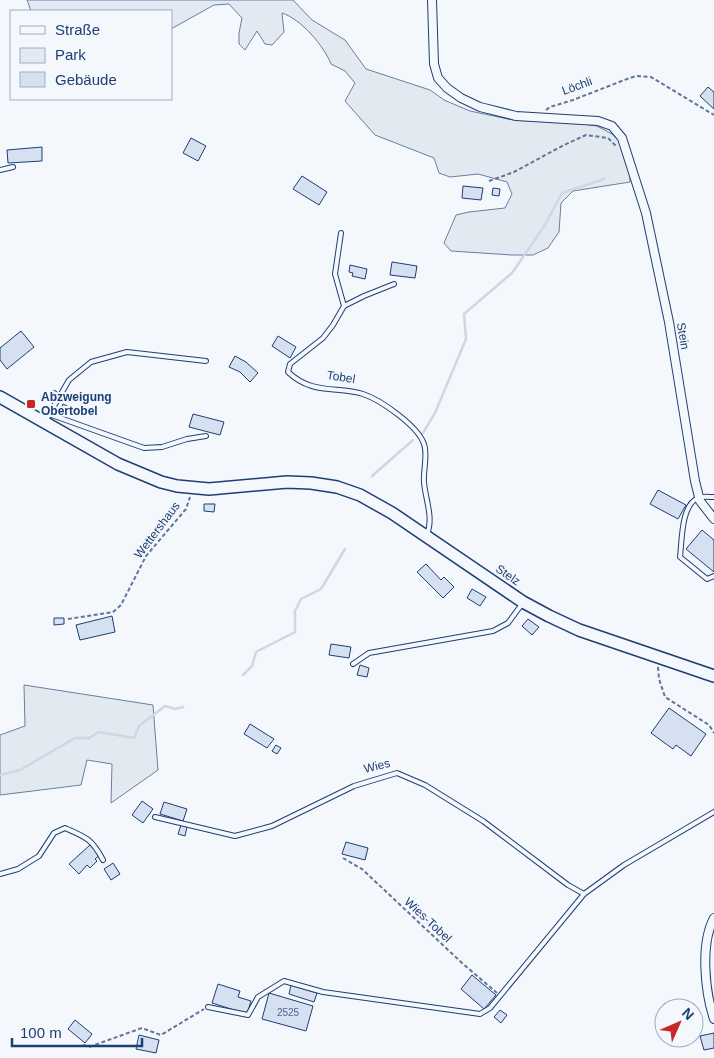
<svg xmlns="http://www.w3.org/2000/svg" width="714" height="1058" viewBox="0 0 714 1058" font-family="Arial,sans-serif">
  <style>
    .green { fill: #e3e9f0; stroke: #687fa3 }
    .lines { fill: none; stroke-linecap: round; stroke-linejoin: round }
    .stream { stroke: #cfd7e4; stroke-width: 2.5 }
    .building { fill: #d5e0f0; stroke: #1d3f73 }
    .service-casing { stroke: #1d3f73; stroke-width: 6 }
    .minor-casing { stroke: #1d3f73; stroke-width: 10 }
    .secondary-casing { stroke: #1d3f73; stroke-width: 14 }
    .path { stroke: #5e769c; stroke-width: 2; stroke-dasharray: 4 2.5; stroke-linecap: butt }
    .service { stroke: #f4f7fb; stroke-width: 4 }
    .minor { stroke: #f4f7fb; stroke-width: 8 }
    .secondary { stroke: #f4f7fb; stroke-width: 11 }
    .poi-dot { fill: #c62828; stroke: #f4f7fb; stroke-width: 2 }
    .labels { text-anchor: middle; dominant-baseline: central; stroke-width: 4; stroke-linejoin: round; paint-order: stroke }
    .number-label { font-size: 10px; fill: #4b6792 }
    .street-label { font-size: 12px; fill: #1d3f73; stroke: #f4f7fb }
    .poi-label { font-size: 12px; font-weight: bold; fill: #1d3f73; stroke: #f4f7fb; text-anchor: start }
  </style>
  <rect width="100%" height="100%" fill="#f4f7fb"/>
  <g class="green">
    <path d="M27 0H293L312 20 345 40 366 69 430 90 444 100 470 111 513 120 570 122 597 126 612 134 623 144 630 164V182L573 191 561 203 559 232 548 248 533 255H512L451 251 444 243 456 215 469 212 505 208 512 194 507 182 478 174 450 177 439 173 434 158 375 135 345 101 355 83 345 71 331 64C324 46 301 19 282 13L284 32 272 45 265 44 257 31 245 50 239 44V33L242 18 229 4 214 5 171 29V11H31Z"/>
    <polygon points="24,685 153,705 158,770 111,803 112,764 87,760 81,785 0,795 0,735 25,726"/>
  </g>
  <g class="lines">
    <g class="stream">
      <polyline points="423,433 435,413 466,339 464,314 512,273 545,225 562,193 604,179"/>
      <polyline points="372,476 413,440"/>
      <polyline points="243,675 252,666 256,652 295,632 295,611 301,599 321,589 345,549"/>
      <polyline points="0,775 20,770 75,738 89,738 99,732 134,738 139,726 165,706 175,709 183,707"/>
    </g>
  </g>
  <g class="building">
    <polygon points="708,87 714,92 714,109 700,96"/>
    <polygon points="191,138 206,146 198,161 183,153"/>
    <polygon points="42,147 42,161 8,163 7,150"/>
    <polygon points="302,176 327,192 319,205 293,189"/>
    <polygon points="463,186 483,188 481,200 462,198"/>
    <polygon points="493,188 500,189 499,196 492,195"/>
    <polygon points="392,262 417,266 415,278 390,275"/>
    <polygon points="350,265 367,269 365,279 352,276 353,273 349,272"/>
    <polygon points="21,331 34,347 7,369 0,360 0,348"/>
    <polygon points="278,336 296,347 290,358 272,346"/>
    <polygon points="235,356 246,362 258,373 250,382 240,372 229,367"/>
    <polygon points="54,390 60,394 54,402 48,398"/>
    <polygon points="63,404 69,407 65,417 59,414"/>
    <polygon points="193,414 224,422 220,435 189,427"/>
    <polygon points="658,490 686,505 678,519 650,504"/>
    <polygon points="204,504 215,504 214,512 204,511"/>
    <polygon points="702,530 714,540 714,572 686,549"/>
    <polygon points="426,564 441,580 444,577 454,587 443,598 417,572"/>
    <polygon points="472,589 486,597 480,606 467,598"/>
    <polygon points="112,616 115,632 80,640 76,625"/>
    <polygon points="54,618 64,618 64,624 54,625"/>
    <polygon points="528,619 539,627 532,635 522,626"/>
    <polygon points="331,644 351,647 349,658 329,655"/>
    <polygon points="360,665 369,668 367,677 357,675"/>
    <polygon points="669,708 706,734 691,756 676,745 673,749 651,733"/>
    <polygon points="250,724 274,739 267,748 244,734"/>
    <polygon points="276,745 281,748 277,754 272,751"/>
    <polygon points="142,801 153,809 143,823 132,815"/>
    <polygon points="164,802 187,809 183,821 160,814"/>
    <polygon points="181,825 187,827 185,836 178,834"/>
    <polygon points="346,842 368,848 365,860 342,854"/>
    <polygon points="90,845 100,855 95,859 97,861 90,868 87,865 79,874 69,864"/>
    <polygon points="113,863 120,874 111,880 104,869"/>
    <polygon points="472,975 496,995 484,1009 461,989"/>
    <polygon points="218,984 240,991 238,997 251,1001 247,1014 212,1003"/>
    <polygon points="291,985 317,993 314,1002 289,994"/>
    <polygon points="269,993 313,1006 306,1031 262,1019"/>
    <polygon points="500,1010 507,1015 501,1023 494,1017"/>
    <polygon points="75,1020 92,1034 85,1043 68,1029"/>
    <polygon points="714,1033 714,1048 704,1050 700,1036"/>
    <polygon points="139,1035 159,1040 156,1053 136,1049"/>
  </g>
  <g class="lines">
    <defs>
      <g id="service">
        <polyline points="0,170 13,167"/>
        <polyline points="341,233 335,274 344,306"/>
        <path d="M394 284 364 296 344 306 333 325 323 338 290 364 288 372C312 395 337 386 363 394 381 400 418 426 424 444 428 455 423 470 424 482 425 498 434 518 427 534"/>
        <polyline points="49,414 144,448 162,447 187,439 206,436"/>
        <polyline points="46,420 69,380 91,362 127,352 206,361"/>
        <path d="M714 497C709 497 702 496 698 498 681 505 682 541 680 557L707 579 714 576"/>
        <polyline points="353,664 369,653 493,631 508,623 522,604"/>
        <polyline points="155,817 235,836 272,826 354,786 397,773 425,785 483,821 568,885 584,894"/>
        <path d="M0 874 18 869 39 856 54 833 65 828C86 837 92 839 103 860"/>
        <polyline points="208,1007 248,1015 258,997 284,981 323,992 480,1014 490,1008 584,894 624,865 714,812"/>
      </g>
      <g id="minor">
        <polyline points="432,0 434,64 438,78 447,88 461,98 480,107 516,116 598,121 612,126 622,138 646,213 669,322 695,481 700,501 714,519"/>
        <path d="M714 918C700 944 705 992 714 1019"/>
      </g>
      <polyline id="secondary" points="0,397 118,464 161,482 177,486 209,489 287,482 311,483 337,487 360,495 392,513 523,602 549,616 579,630 714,676"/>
    </defs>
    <use href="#service" class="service-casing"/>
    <use href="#minor" class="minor-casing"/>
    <use href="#secondary" class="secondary-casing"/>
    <g class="path">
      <polyline points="546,110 550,107 573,100 627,79 636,76 651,77 714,115"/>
      <polyline points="489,181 514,172 564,145 586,135 608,138 616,146"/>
      <polyline points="68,619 113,612 121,605 146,556 186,509 190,497"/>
      <polyline points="658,667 659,679 665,697 709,725 714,733"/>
      <polyline points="343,858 362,869 462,963 497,993"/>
      <polyline points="83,1045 89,1047 142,1028 161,1035 204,1009"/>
    </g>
    <use href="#service" class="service"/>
    <use href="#minor" class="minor"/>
    <use href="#secondary" class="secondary"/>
  </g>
  <rect class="poi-dot" x="26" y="399" width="10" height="10" rx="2.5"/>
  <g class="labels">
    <g class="number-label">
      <text x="288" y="1012">2525</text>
    </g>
    <g class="street-label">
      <text transform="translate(577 86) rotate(-20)">Löchli</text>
      <text transform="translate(683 336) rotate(80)">Stein</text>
      <text transform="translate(341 377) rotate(9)">Tobel</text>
      <text transform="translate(157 530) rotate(-53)">Wettershaus</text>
      <text transform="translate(508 575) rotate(34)">Stelz</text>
      <text transform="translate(377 766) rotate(-14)">Wies</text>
      <text transform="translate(428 920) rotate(43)">Wies-Tobel</text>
    </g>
    <g class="poi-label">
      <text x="41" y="397">Abzweigung<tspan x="41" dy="14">Obertobel</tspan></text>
    </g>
  </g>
  <rect x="10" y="10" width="162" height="90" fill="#f4f7fb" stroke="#9eadc5"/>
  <rect x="20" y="26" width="25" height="8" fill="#f4f7fb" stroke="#9eadc5"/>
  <text x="55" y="35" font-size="15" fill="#1d3f73">Straße</text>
  <rect x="20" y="48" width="25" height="15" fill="#e3e9f0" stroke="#9eadc5"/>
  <text x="55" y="60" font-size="15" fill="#1d3f73">Park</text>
  <rect x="20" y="72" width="25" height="15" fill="#d5e0f0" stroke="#9eadc5"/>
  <text x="55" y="85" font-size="15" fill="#1d3f73">Gebäude</text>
  <g transform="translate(679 1023) rotate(45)"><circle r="24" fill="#f4f7fb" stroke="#9eadc5"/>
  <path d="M0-4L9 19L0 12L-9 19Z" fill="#c62828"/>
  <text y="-8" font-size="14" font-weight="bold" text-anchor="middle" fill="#1d3f73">N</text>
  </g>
  <path d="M12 1038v8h130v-8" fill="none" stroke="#1d3f73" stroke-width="2.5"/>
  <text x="20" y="1038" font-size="15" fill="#1d3f73" stroke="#f4f7fb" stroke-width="4" paint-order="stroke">100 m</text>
</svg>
